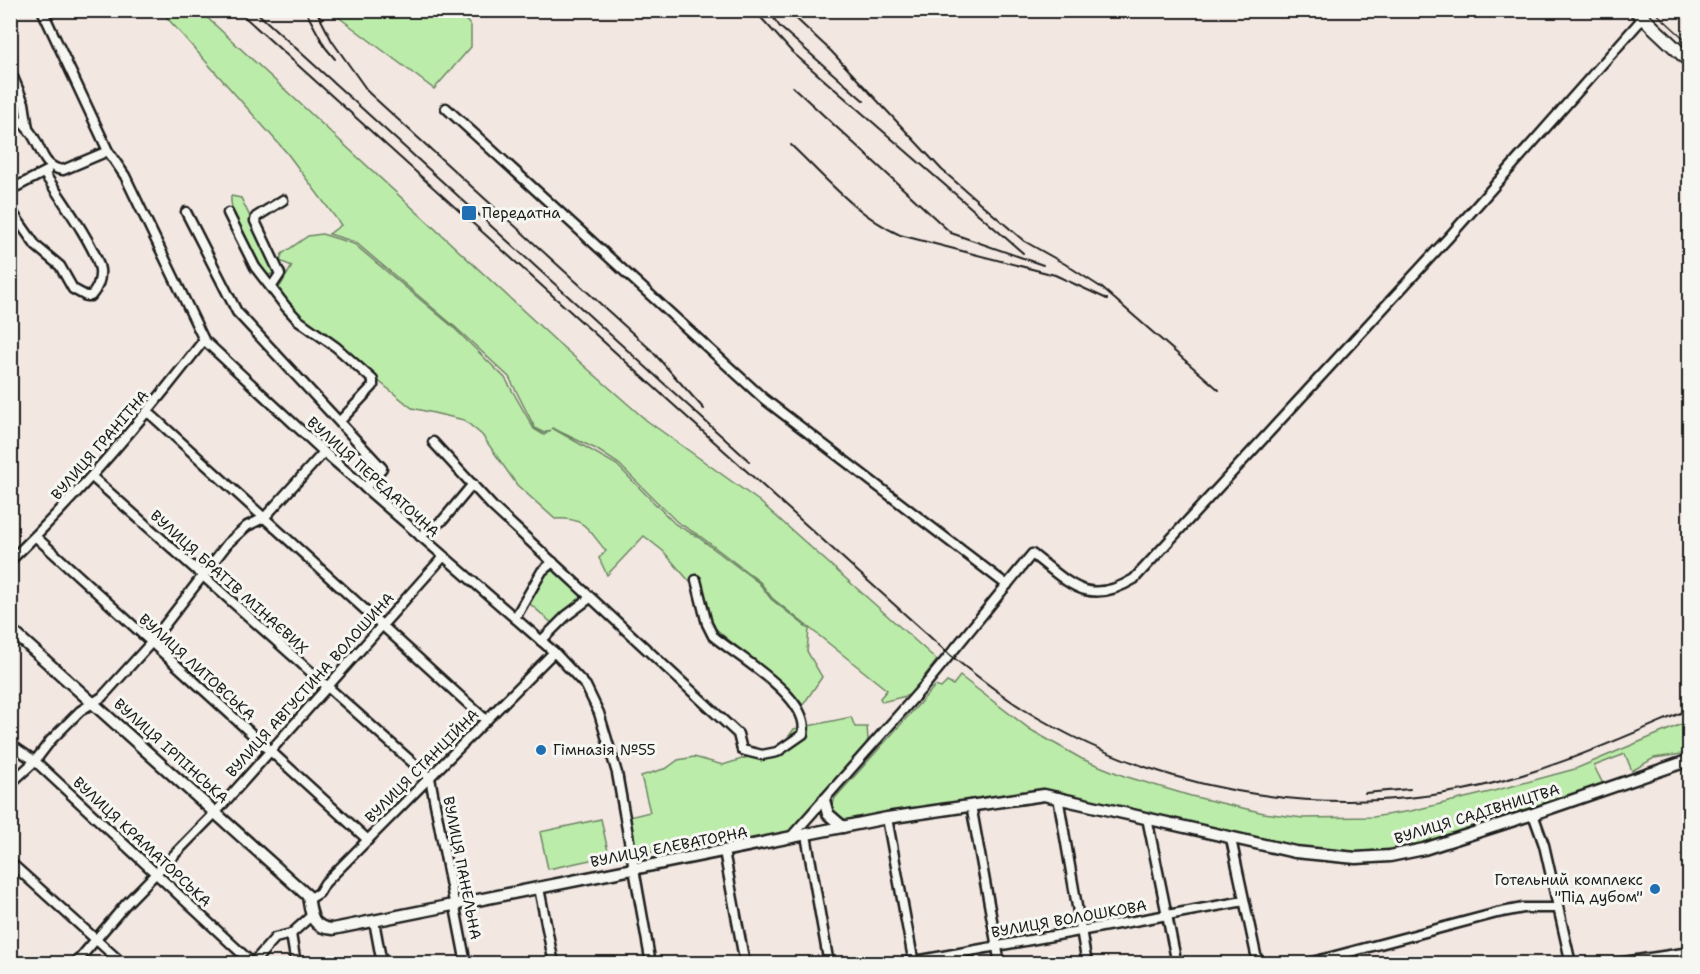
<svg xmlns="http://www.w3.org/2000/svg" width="1700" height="974" viewBox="0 0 1700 974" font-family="'Shantell Sans',sans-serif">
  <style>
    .green { fill: #bcecaa; stroke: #6c8463; stroke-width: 1.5 }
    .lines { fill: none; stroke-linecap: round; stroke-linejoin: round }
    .minor-casing { stroke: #1c1c1c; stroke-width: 13 }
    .tertiary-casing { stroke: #1c1c1c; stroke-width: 15 }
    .secondary-casing { stroke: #1c1c1c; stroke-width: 16 }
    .minor { stroke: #f6f6f2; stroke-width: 8 }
    .tertiary { stroke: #f6f6f2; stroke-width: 10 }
    .secondary { stroke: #f6f6f2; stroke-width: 12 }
    .tram { stroke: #1c1c1c; stroke-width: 1.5 }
    .rail { stroke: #1c1c1c; stroke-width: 2 }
    .poi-dot { fill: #1f6fb2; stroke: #f6f6f2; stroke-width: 2 }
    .labels { text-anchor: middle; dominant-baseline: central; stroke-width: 6; stroke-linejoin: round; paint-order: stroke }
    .poi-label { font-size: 15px; fill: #1c1c1c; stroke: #f6f6f2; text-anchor: start }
    .street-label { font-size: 15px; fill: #1c1c1c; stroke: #f6f6f2 }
  </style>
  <rect width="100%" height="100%" fill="#f2e7e1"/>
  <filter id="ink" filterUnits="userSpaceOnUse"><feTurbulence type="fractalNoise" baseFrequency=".0167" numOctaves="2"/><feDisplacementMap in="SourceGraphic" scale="12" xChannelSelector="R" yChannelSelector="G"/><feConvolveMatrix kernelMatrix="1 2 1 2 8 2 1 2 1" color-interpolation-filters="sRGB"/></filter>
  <g filter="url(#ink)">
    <g class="green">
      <path d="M161 11H200L556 341 646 420 759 501 937 660 910 695 882 702 880 698 887 690 772 598 760 582 700 536 677 522 619 464 596 449 552 428 617 465 675 524 698 537 759 583 771 599 809 629 807 651 822 677 803 705C773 669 731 648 700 613L701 603 696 589 663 551 644 536 607 575 599 558 606 551C588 530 586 517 555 519L517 485 482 435 464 420 412 408 303 320 283 299 279 288 292 266 280 261 282 254 308 236 322 234 354 244 453 327 505 378 534 429 544 435 551 430 544 433 535 428 509 377 454 326 355 242 329 234 341 225 287 153Z"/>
      <polygon points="337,11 457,11 471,26 471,47 434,89 337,16"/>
      <path d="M231 196 241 198 271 261 274 273 269 275C254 265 229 213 231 196Z"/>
      <polygon points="553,566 584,594 584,598 554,625 528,602 547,571"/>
      <polygon points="960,676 1031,730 1082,759 1124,776 1191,796 1264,813 1303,818 1373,817 1411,811 1490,792 1575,769 1689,721 1689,753 1654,758 1632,771 1625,754 1594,766 1603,784 1596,788 1412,848 1356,854 1288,847 1071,797 957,803 900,810 847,821 838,819 831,810 835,798 935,686 941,688 947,682 953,685"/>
      <polygon points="851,717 855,727 867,727 868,739 865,749 790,833 751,840 734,829 719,832 720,840 635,855 629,817 650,812 641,776 667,768 678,760 694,757 723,765 748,757 775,756 794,729"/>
      <polygon points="601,819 609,856 548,869 540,832"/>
    </g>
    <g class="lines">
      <defs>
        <g id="minor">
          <polyline points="42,10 108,151 125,176 204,340 324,452 554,652 586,686 599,713 617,773 651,964"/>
          <polyline points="10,70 24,103 28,129"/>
          <polyline points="446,108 764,399 1007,585"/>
          <path d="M10 111C18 119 27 126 33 136 42 150 43 168 63 170L108 151"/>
          <polyline points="10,190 47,171"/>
          <path d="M10 209 36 246 60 266 73 289 86 296H91C97 289 101 280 100 270 97 248 57 193 44 173"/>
          <polyline points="186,212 237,312 382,468 365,488"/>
          <polyline points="228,213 255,267 286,307 298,320 336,347 373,380 373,386 340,421"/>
          <polyline points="272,286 280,274 255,221 256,217 283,200"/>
          <polyline points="148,412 486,720"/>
          <path d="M433 442 493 507 738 734 742 750 762 755 777 752 803 734C812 698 738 657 713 636L707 624 696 580"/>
          <polyline points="92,477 430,778 466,964"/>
          <polyline points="420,536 443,520 473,484"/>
          <polyline points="36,537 368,840"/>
          <path d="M10 561C81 492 144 418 204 340"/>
          <polyline points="515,618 542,571 553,562"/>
          <polyline points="541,641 566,616 590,598"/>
          <polyline points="10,744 35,761 252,963"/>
          <polyline points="10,784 35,761 51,740 80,711 102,697 150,644 228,543 247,526 264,518 324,452"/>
          <polyline points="1058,797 1087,964"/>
          <polyline points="971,805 1000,964"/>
          <polyline points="1533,814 1544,845 1571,964"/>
          <polyline points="887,818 914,964"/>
          <polyline points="1147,818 1177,964"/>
          <polyline points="806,835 829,964"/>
          <path d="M790 838 926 684 1032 554C1069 582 1086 608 1134 579L1449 237 1643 18"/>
          <polyline points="1231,839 1258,964"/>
          <polyline points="724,851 745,964"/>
          <polyline points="10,862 123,964"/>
          <polyline points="539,888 554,964"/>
          <polyline points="309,899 319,893 325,883 554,652"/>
          <polyline points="374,921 382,964"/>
          <polyline points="291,934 296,964"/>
          <polyline points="75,964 126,904 216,812 443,557"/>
          <polyline points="252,964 275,938 291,934 311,916"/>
          <polyline points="899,964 1244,901"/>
          <polyline points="1305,964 1497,913 1523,908 1557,908"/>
          <polyline points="1610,964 1690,952"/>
        </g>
        <g id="tertiary">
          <path d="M10 629 308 896C311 914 311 928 333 929L887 818 1044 795 1295 852 1356 858 1390 856 1424 849 1533 814 1690 760"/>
          <polyline points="824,800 828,814 843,827"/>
        </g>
        <polyline id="secondary" points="1635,10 1690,62"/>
      </defs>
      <use href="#minor" class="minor-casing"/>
      <use href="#tertiary" class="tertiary-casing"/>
      <use href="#secondary" class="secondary-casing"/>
      <use href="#minor" class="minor"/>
      <use href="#tertiary" class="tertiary"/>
      <use href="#secondary" class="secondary"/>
      <polyline class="tram" points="1653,10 1690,44"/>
      <g class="rail">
        <path d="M237 10 950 655C974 674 998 693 1023 709 1155 790 1312 819 1463 790 1541 775 1617 740 1690 709"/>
        <polyline points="254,10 749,461"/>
        <polyline points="305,10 325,47 335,59"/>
        <polyline points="316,10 332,41 369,93 650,349 704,409"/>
        <polyline points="754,10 792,52 1023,253"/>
        <polyline points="768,10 780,27 864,101"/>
        <polyline points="787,10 831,51 942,170 1024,241 1065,264 1102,288 1219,390"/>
        <polyline points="793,87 951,233 1043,265"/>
        <path d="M791 145C825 177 856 215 900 235L1055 275 1107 299"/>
        <polyline points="1365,793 1410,789"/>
      </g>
    </g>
  </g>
  <g class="poi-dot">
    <rect x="461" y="205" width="16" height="16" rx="3"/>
    <circle cx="541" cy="750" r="6"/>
    <circle cx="1655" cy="889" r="6"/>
  </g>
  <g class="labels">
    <g class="poi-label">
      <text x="482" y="213">Передатна</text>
      <text x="553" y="750">Гімназія №55</text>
      <text x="1643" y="880" text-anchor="end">Готельний комплекс<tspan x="1643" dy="17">"Під дубом"</tspan></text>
    </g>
    <g class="street-label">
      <text transform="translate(100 445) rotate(-49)">ВУЛИЦЯ ГРАНІТНА</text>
      <text transform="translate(373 477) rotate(42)">ВУЛИЦЯ ПЕРЕДАТОЧНА</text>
      <text transform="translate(229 582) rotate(42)">ВУЛИЦЯ БРАТІВ МІНАЄВИХ</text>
      <text transform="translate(197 667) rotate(42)">ВУЛИЦЯ ЛИТОВСЬКА</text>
      <text transform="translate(310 685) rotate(-48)">ВУЛИЦЯ АВГУСТИНА ВОЛОШИНА</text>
      <text transform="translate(171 751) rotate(42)">ВУЛИЦЯ ІРПІНСЬКА</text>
      <text transform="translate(422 766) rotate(-45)">ВУЛИЦЯ СТАНЦІЙНА</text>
      <text transform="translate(1477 814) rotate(-17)">ВУЛИЦЯ САДІВНИЦТВА</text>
      <text transform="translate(142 842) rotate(43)">ВУЛИЦЯ КРАМАТОРСЬКА</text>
      <text transform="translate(669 847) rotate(-11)">ВУЛИЦЯ ЕЛЕВАТОРНА</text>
      <text transform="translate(462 868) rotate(79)">ВУЛИЦЯ ПАНЕЛЬНА</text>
      <text transform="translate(1069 919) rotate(-10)">ВУЛИЦЯ ВОЛОШКОВА</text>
    </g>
  </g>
  <rect width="1700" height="974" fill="none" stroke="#f6f6f2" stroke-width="36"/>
  <rect x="18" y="18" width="1664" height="938" fill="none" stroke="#1c1c1c" stroke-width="2" filter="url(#ink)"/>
</svg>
